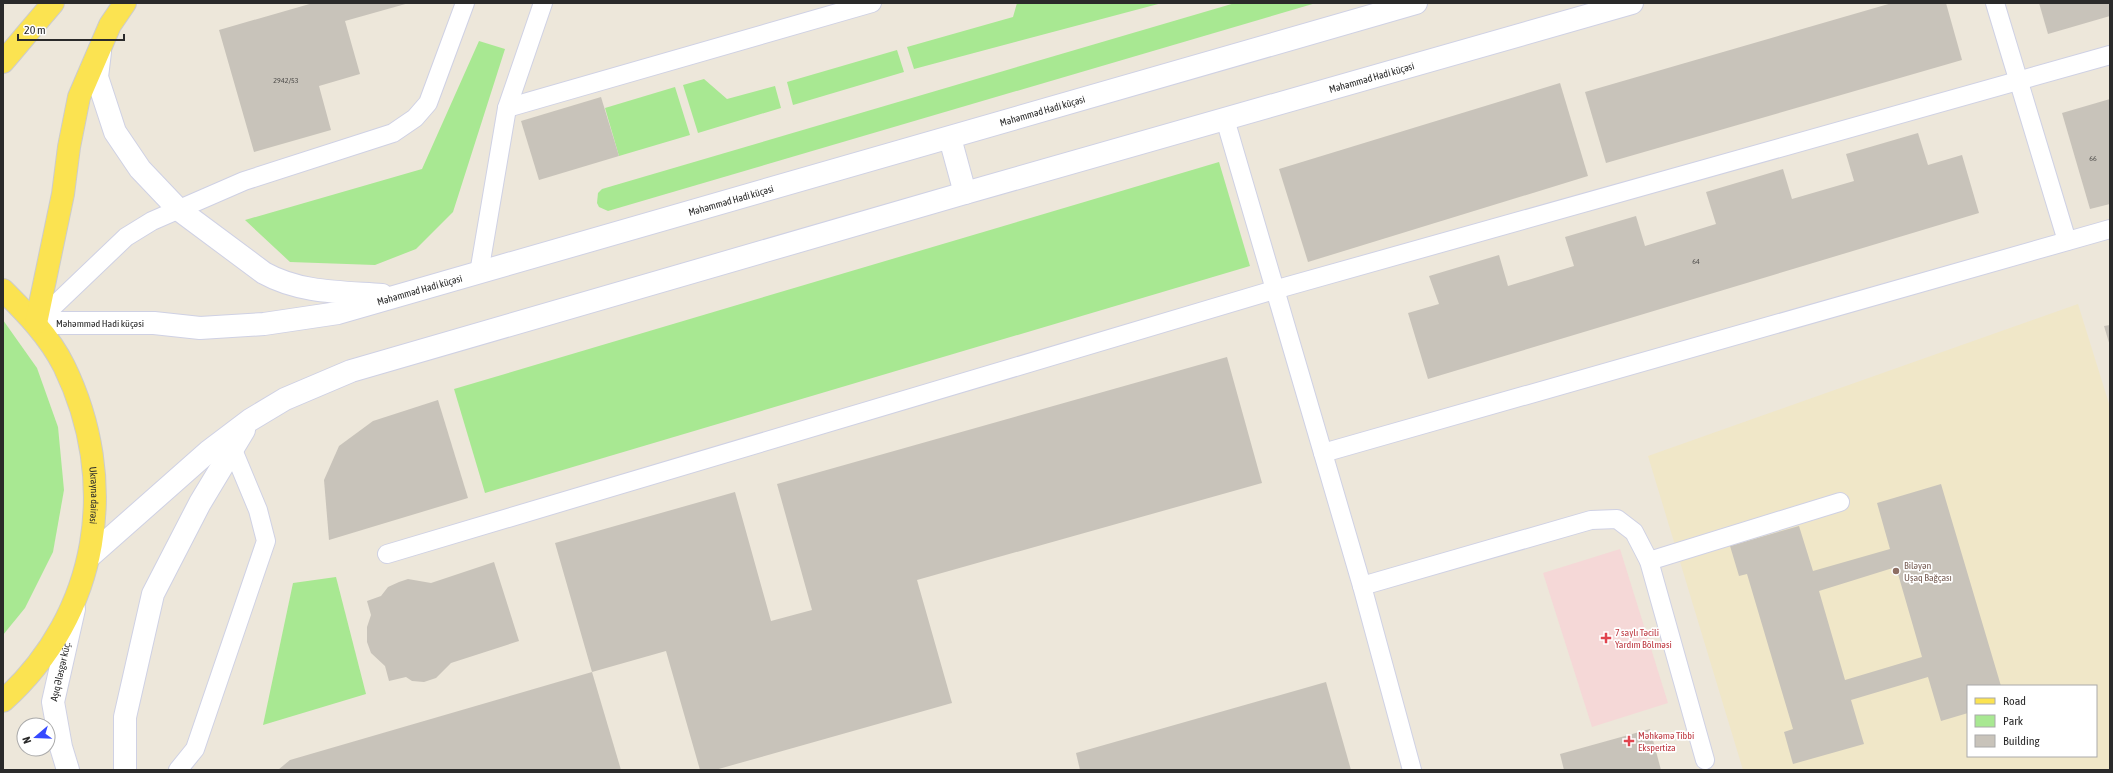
<svg xmlns="http://www.w3.org/2000/svg" width="2113" height="773" viewBox="0 0 2113 773" font-family="'Asap Condensed',sans-serif">
  <style>
    .education { fill: #f0e7c8; fill-rule: evenodd }
    .medical { fill: #f5d8d7 }
    .green { fill: #a8e892 }
    .building { fill: #c8c3ba; fill-rule: evenodd }
    .lines { fill: none; stroke-linecap: round; stroke-linejoin: round }
    .lane-casing { stroke: #cfd1e4; stroke-width: 20 }
    .secondary-casing { stroke: #cfd1e4; stroke-width: 24 }
    .primary-casing { stroke: #ccc; stroke-width: 24 }
    .lane { stroke: #fff; stroke-width: 18 }
    .secondary { stroke: #fff; stroke-width: 22 }
    .primary { stroke: #fbe351; stroke-width: 22 }
    .education-dot { fill: #8d6e63; stroke: #fff; stroke-width: 1.5 }
    .health-dot { fill: #e0444e; stroke: #fff; stroke-width: 1.5 }
    .labels { text-anchor: middle; dominant-baseline: central; stroke-width: 3.5; stroke-linejoin: round; paint-order: stroke }
    .number-label { font-size: 8px; fill: #52504e }
    .street-label { font-size: 10px; fill: #2a2a2a; stroke: #fff }
    .education-label { font-size: 10px; fill: #785e54; stroke: #fff; text-anchor: start }
    .health-label { font-size: 10px; fill: #be3a42; stroke: #fff; text-anchor: start }
  </style>
  <rect width="100%" height="100%" fill="#ede7da"/>
  <path class="education" d="M2078 304 2110 407V770H1743L1648 456ZM1968 686H2096V756H1968Z"/>
  <polygon class="medical" points="1620,549 1668,703 1592,727 1543,573"/>
  <g class="green">
    <polygon points="1017,3 1162,3 914,69 907,47 1013,17"/>
    <polygon points="1235,3 1316,3 608,211 599,207 597,203 598,193 602,189"/>
    <polygon points="479,41 505,49 453,212 416,249 375,265 290,262 245,220 422,169"/>
    <polygon points="897,50 904,72 793,105 787,82"/>
    <polygon points="704,79 727,99 775,86 781,108 698,133 683,85"/>
    <polygon points="675,87 690,135 619,156 605,108"/>
    <polygon points="1219,162 1250,266 485,493 454,389"/>
    <polygon points="3,320 37,368 58,427 64,490 53,552 25,608 3,635"/>
    <polygon points="336,577 366,694 263,725 293,583"/>
  </g>
  <g class="building">
    <polygon points="313,3 409,3 345,21 360,74 319,86 331,130 254,152 219,30"/>
    <polygon points="1892,3 1946,3 1962,60 1606,163 1585,92"/>
    <polygon points="2039,3 2110,3 2110,16 2048,34"/>
    <polygon points="1560,83 1588,176 1308,262 1279,169"/>
    <polygon points="601,97 619,156 539,180 521,121"/>
    <polygon points="2110,99 2110,204 2090,209 2062,113"/>
    <polygon points="1918,133 1928,165 1962,155 1979,213 1428,379 1408,313 1439,304 1429,276 1499,255 1508,286 1574,266 1565,237 1636,216 1645,246 1716,224 1706,192 1783,169 1792,199 1854,181 1846,154"/>
    <polygon points="2110,325 2110,346 2104,326"/>
    <polygon points="1227,357 1262,483 917,580 952,703 715,770 700,770 666,651 592,672 555,543 735,492 771,621 812,610 777,484"/>
    <polygon points="438,400 468,498 329,540 324,480 339,446 373,421"/>
    <path d="M1941 484 2001 686H1968V713L1941 721 1928 677 1851 700 1864 744 1793 764 1784 732 1793 729 1747 574 1739 576 1730 546 1799 526 1813 571 1890 549 1877 503ZM1896 567 1922 657 1845 680 1819 591Z"/>
    <polygon points="494,562 519,641 451,663 436,678 424,682 412,681 406,677 389,681 385,666 371,653 367,642 367,627 371,615 367,601 381,596 388,587 399,582 408,579 431,583"/>
    <polygon points="592,672 621,770 278,770 290,760"/>
    <polygon points="1326,682 1351,770 1080,770 1076,753"/>
    <polygon points="1650,729 1661,770 1564,770 1560,754"/>
  </g>
  <g class="lines">
    <defs>
      <g id="lane">
        <polyline points="1995,3 2067,241"/>
        <polyline points="507,108 872,3"/>
        <polyline points="1225,119 1362,586 1412,770"/>
        <polyline points="479,273 507,108 543,3"/>
        <polyline points="36,323 126,237 152,221 244,181 393,133 415,118 428,103 465,3"/>
        <polyline points="1323,453 2110,229"/>
        <polyline points="387,554 1274,290 2110,55"/>
        <polyline points="1649,561 1840,502"/>
        <polyline points="1362,586 1591,520 1617,519 1634,532 1649,561 1705,760"/>
        <polyline points="178,770 195,749 266,541 258,510 233,450"/>
      </g>
      <g id="secondary">
        <path d="M100 52 97 77 115 132 140 169 178 209 264 273C300 293 341 292 382 295"/>
        <polyline points="950,138 965,193"/>
        <path id="s1" d="M36 323H154L200 328 264 324 338 313 1416 3"/>
        <path id="s2" d="M89 557 209 451 250 420 285 399 351 371 965 193 1632 3"/>
        <path id="s3" d="M68 770 61 747 53 702 74 609"/>
        <polyline points="125,770 125,717 153,594 200,503 244,430"/>
      </g>
      <g id="primary">
        <polyline points="3,62 53,3"/>
        <path id="s4" d="M3 290C26 313 49 336 64 366 120 481 100 614 3 701"/>
        <polyline points="36,323 63,194 69,147 79,97 110,25 125,3"/>
      </g>
    </defs>
    <use href="#lane" class="lane-casing"/>
    <use href="#secondary" class="secondary-casing"/>
    <use href="#primary" class="primary-casing"/>
    <use href="#lane" class="lane"/>
    <use href="#secondary" class="secondary"/>
    <use href="#primary" class="primary"/>
  </g>
  <circle class="education-dot" cx="1896" cy="571" r="4"/>
  <g class="health-dot">
    <path d="M1604 632h4v4h4v4h-4v4h-4v-4h-4v-4h4z"/>
    <path d="M1627 735h4v4h4v4h-4v4h-4v-4h-4v-4h4z"/>
  </g>
  <g class="labels">
    <g class="number-label">
      <text x="286" y="80">2942/53</text>
      <text x="2093" y="158">66</text>
      <text x="1696" y="261">64</text>
    </g>
    <g class="street-label">
      <text stroke="none"><textPath href="#s2" startOffset="1386">Məhəmməd Hadi küçəsi</textPath></text>
      <text stroke="none"><textPath href="#s1" startOffset="1036">Məhəmməd Hadi küçəsi</textPath></text>
      <text stroke="none"><textPath href="#s1" startOffset="712">Məhəmməd Hadi küçəsi</textPath></text>
      <text stroke="none"><textPath href="#s1" startOffset="388">Məhəmməd Hadi küçəsi</textPath></text>
      <text stroke="none"><textPath href="#s1" startOffset="64">Məhəmməd Hadi küçəsi</textPath></text>
      <text stroke="none"><textPath href="#s4" startOffset="232">Ukrayna dairəsi</textPath></text>
      <text stroke="none"><textPath href="#s3" startOffset="101">Aşıq Ələsgər küç.</textPath></text>
    </g>
    <g class="education-label">
      <text x="1904" y="565">Biləyən<tspan x="1904" dy="12">Uşaq Bağçası</tspan></text>
    </g>
    <g class="health-label">
      <text x="1615" y="632">7 saylı Təcili<tspan x="1615" dy="12">Yardım Bölməsi</tspan></text>
      <text x="1638" y="735">Məhkəmə Tibbi<tspan x="1638" dy="12">Ekspertiza</tspan></text>
    </g>
  </g>
  <rect width="2113" height="773" fill="none" stroke="#2a2a2a" stroke-width="8"/>
  <rect x="1967" y="685" width="130" height="72" fill="#ffffff" stroke="#aaaaaa"/>
  <rect x="1975" y="698" width="20" height="6" fill="#fbe351" stroke="#aaaaaa"/>
  <text x="2003" y="705" font-size="12" fill="#2a2a2a">Road</text>
  <rect x="1975" y="715" width="20" height="12" fill="#a8e892" stroke="#aaaaaa"/>
  <text x="2003" y="725" font-size="12" fill="#2a2a2a">Park</text>
  <rect x="1975" y="735" width="20" height="12" fill="#c8c3ba" stroke="#aaaaaa"/>
  <text x="2003" y="745" font-size="12" fill="#2a2a2a">Building</text>
  <g transform="translate(36 737) rotate(251)"><circle r="19" fill="#ffffff" stroke="#aaaaaa"/>
  <path d="M0-3L7 15L0 10L-7 15Z" fill="#3549ff"/>
  <text y="-6" font-size="11" font-weight="bold" text-anchor="middle" fill="#2a2a2a">N</text>
  </g>
  <path d="M18 34v6h106v-6" fill="none" stroke="#2a2a2a" stroke-width="2"/>
  <text x="24" y="34" font-size="12" fill="#2a2a2a" stroke="#ffffff" stroke-width="3" paint-order="stroke">20 m</text>
</svg>
